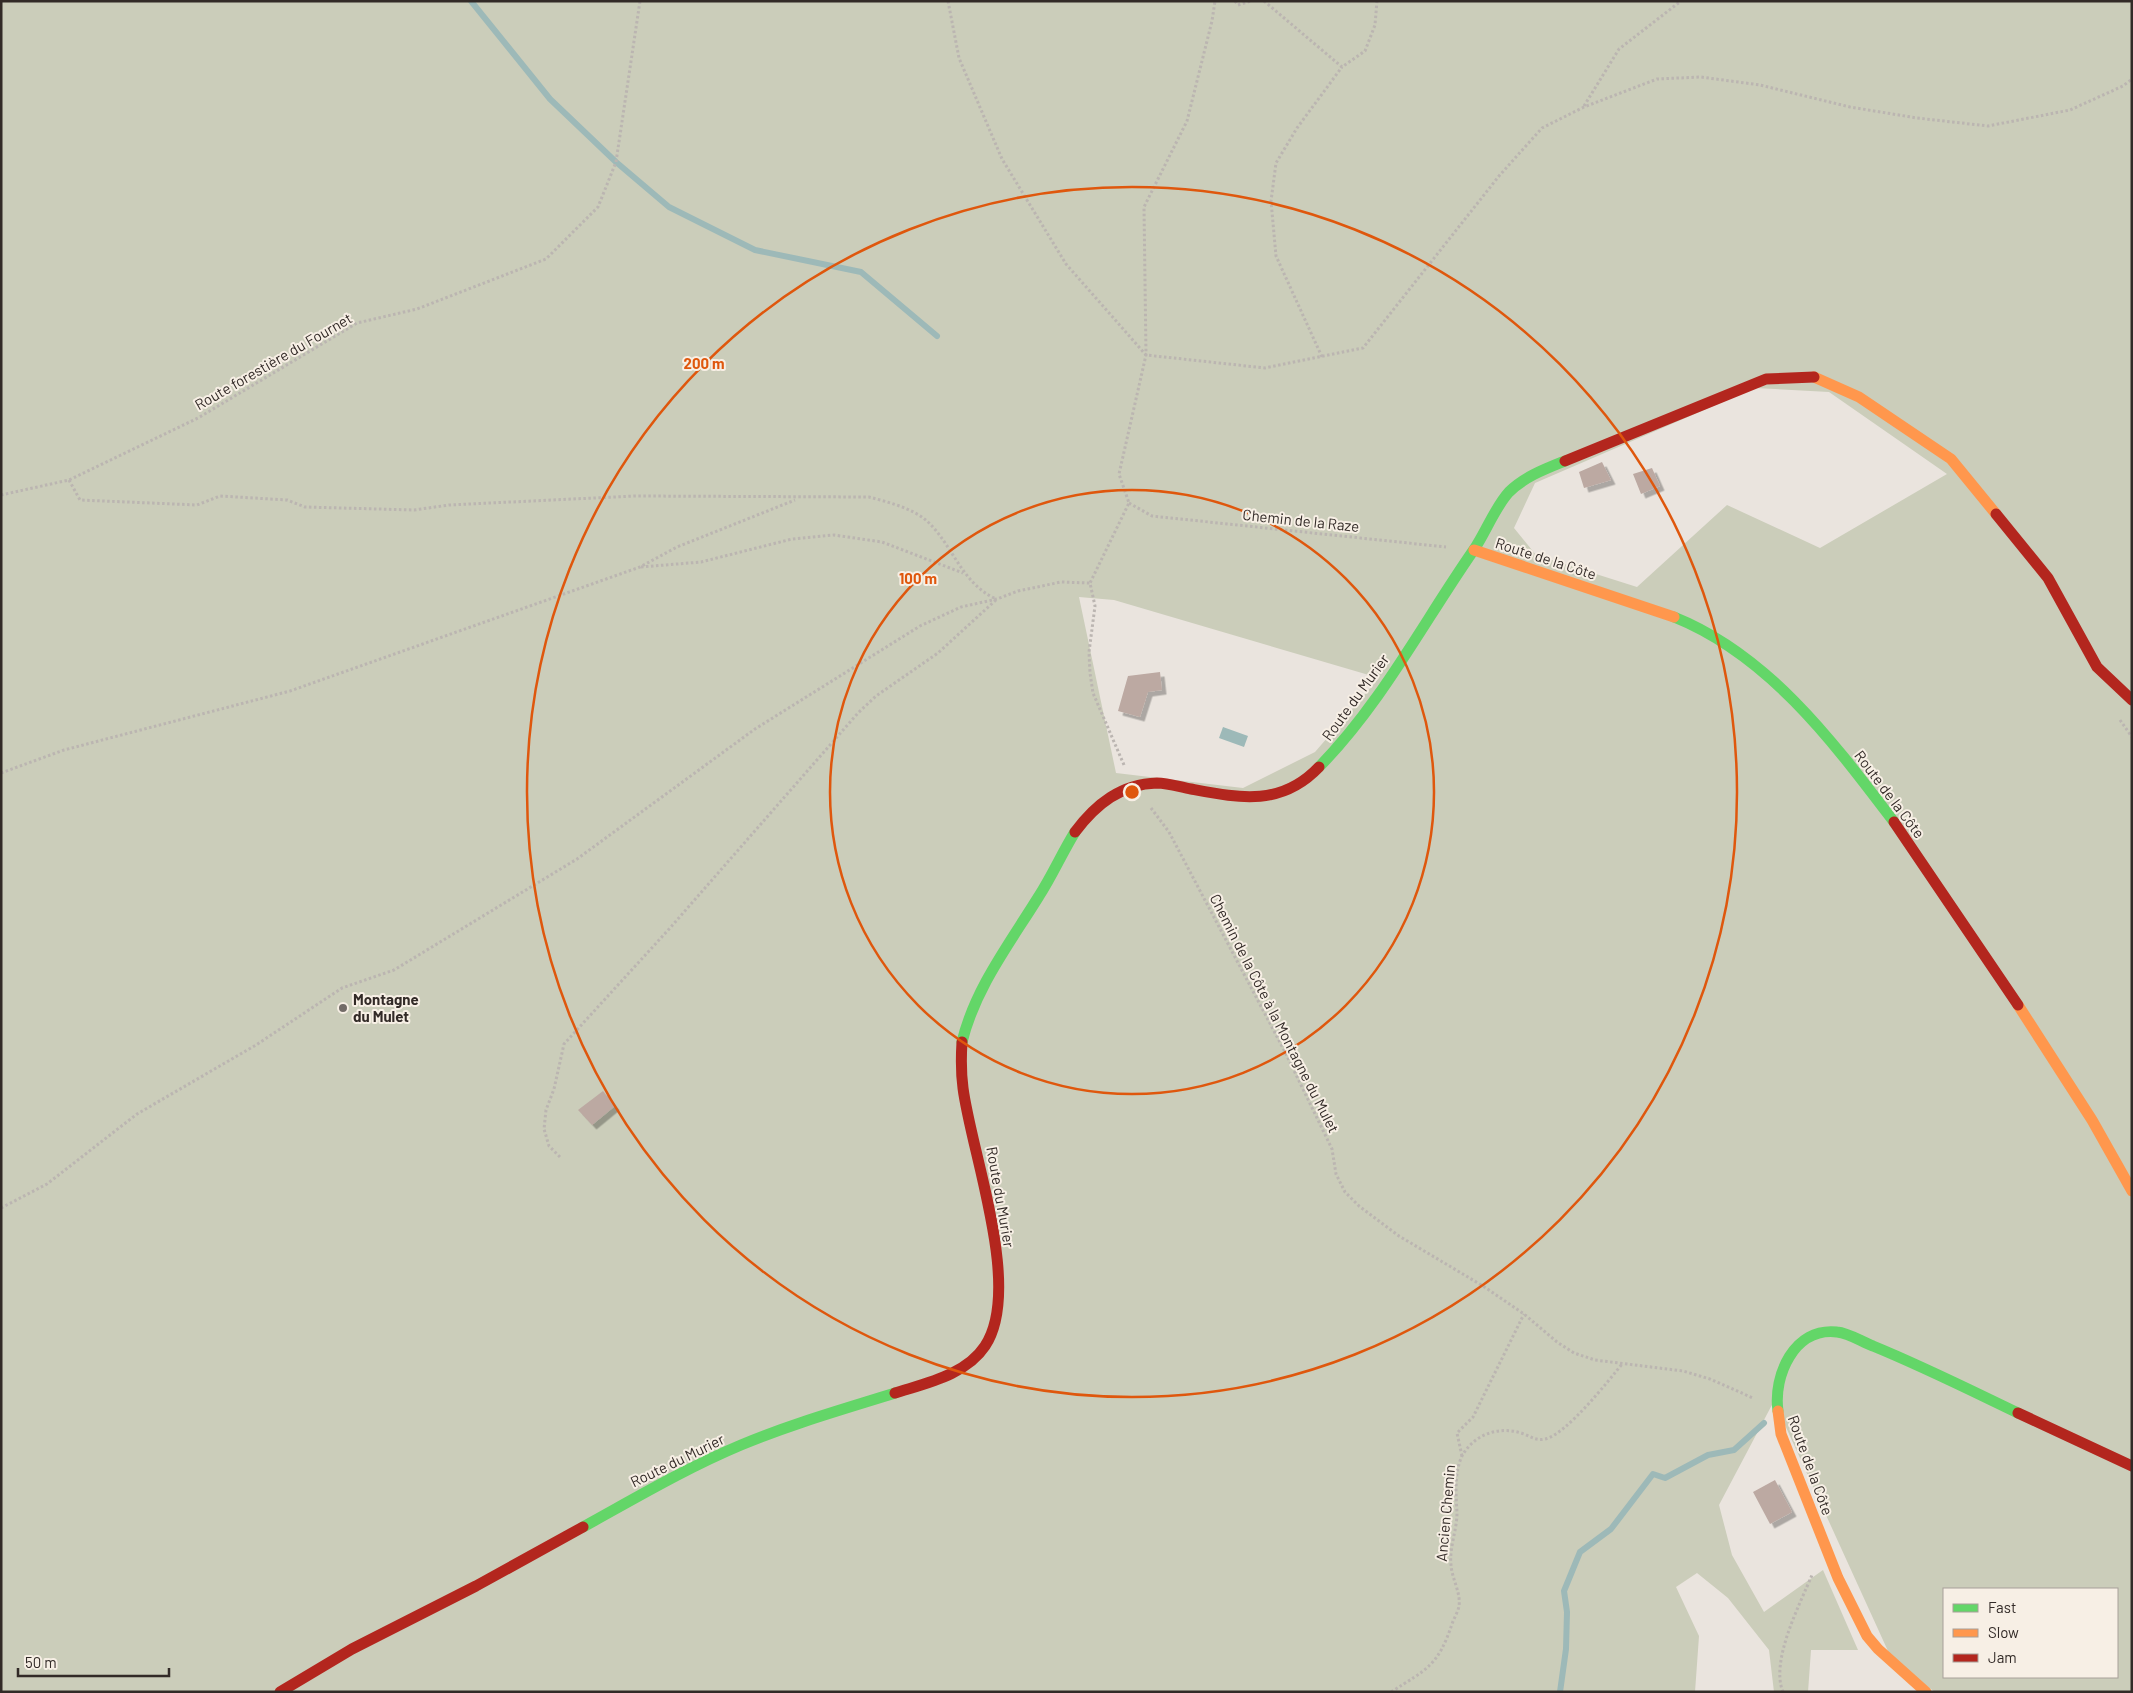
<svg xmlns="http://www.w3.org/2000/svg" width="2133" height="1693" viewBox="0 0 2133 1693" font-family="Barlow,sans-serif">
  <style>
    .green { fill: #cbcdba; fill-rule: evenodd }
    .water { fill: #9db9b8 }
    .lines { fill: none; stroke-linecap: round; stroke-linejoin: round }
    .stream { stroke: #9db9b8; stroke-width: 6 }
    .building { fill: #bca9a2; filter: url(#shadow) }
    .path { stroke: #bbb5b1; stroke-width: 3; stroke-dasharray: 2.5 2.5; stroke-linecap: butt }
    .fast { stroke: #63d668; stroke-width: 11 }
    .slow { stroke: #ff974d; stroke-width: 11 }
    .jam { stroke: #b3261e; stroke-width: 11 }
    .ring { fill: none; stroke: #df570d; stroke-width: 2.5 }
    .poi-dot { fill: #726b67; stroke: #f7efe5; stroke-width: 2 }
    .labels { text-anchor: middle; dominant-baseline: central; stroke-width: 4; stroke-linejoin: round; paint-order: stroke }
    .street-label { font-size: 15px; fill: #322a27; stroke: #f7efe5 }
    .poi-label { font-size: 15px; font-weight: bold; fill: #322a27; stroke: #f7efe5; text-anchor: start }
    .centre { fill: #df570d; stroke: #f7efe5; stroke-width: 2.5 }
    .ring-label { font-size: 15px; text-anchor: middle; font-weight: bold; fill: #df570d; stroke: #f7efe5; stroke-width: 4; stroke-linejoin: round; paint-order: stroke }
  </style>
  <defs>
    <filter id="shadow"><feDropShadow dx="4.5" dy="4.5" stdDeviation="0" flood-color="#0004"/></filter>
  </defs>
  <rect width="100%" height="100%" fill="#eae4de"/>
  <path class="green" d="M1 1H2132V1692H1935L1893 1662 1774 1401 1719 1505 1732 1555 1764 1612 1823 1570 1858 1650H1811L1808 1692H1774L1769 1650 1728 1598 1697 1573 1676 1587 1699 1636 1695 1692H1ZM1755 388 1829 392 1947 474 1820 548 1727 505 1637 587 1536 555 1514 528 1535 483ZM1079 597 1114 600 1379 678 1315 752 1243 788 1116 773ZM1944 1589H2117V1677H1944Z"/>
  <polygon class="water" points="1223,727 1248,736 1244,747 1219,738"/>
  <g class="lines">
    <g class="stream">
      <polyline points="471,1 550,99 616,162 669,207 755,250 861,272 937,336"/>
      <polyline points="1560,1692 1566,1649 1567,1612 1564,1591 1580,1552 1611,1529 1653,1474 1665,1478 1708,1455 1734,1450 1764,1423"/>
    </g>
  </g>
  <g class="building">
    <polygon points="1602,462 1611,480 1584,488 1579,472"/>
    <polygon points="1652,468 1660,486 1641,494 1633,474"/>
    <polygon points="1160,672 1162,690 1148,692 1140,717 1118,711 1128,676"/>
    <polygon points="603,1091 615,1106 592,1125 578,1110"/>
    <polygon points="1775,1480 1792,1512 1770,1524 1753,1492"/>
  </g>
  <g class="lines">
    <g class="path">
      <polyline points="948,1 959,58 1002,159 1066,264 1146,355 1265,368 1363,348 1499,176 1542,128 1584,107 1657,79 1701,77 1760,85 1850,107 1917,118 1988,126 2070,110 2123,86 2132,79"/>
      <polyline points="1235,1 1238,5 1251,1"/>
      <polyline points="1264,1 1342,67 1365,51 1375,25 1377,1"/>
      <polyline points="1584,106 1619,49 1681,1"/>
      <polyline points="1322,357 1276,256 1271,201 1276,163 1297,128 1342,67"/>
      <path d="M69 480 80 500 197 505 220 496 287 500 305 507 414 510 449 505 635 496 869 497C888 502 912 508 927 521 953 545 961 583 996 599"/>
      <polyline points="1,495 69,480 198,418 357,323 417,309 546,259 598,207 616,162 640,1"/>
      <polyline points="1129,503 1152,516 1446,547"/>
      <polyline points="641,567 701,562 792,539 834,535 882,542 963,573"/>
      <polyline points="2120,720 2132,737"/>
      <polyline points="1124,765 1093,693 1090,673 1089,652 1095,606 1090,583 1129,503 1119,474 1146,355 1144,207 1187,121 1212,21 1215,1"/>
      <polyline points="1,773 64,750 290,691 640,567 677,547 795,500"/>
      <polyline points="1151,808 1169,832 1284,1050 1332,1149 1336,1174 1345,1192 1359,1206 1399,1236 1483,1286 1524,1314 1557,1342 1574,1353 1595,1360 1683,1371 1710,1379 1753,1398"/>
      <polyline points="560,1157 549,1146 544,1129 546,1110 554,1089 564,1044 670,928 858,713 876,696 938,653 997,599"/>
      <polyline points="1,1208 47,1184 137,1114 256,1045 342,988 394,970 577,859 755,729 920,626 961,607 997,599 1018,591 1061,582 1090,583"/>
      <polyline points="1462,1456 1457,1433 1473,1417 1524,1314"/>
      <path d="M1391 1692C1427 1669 1438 1666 1452 1624 1454 1618 1458 1612 1459 1606 1461 1593 1452 1579 1451 1565 1449 1548 1457 1530 1457 1513 1456 1495 1454 1473 1462 1456 1474 1434 1500 1425 1524 1434 1531 1437 1537 1441 1545 1439 1566 1435 1609 1380 1623 1363"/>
      <path d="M1783 1692C1770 1661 1800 1604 1812 1575"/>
    </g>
    <g class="fast">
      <path d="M1674 617C1769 655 1834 743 1894 822"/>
      <path d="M1319 767C1381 704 1423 623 1473 551 1485 534 1495 507 1509 492 1524 477 1545 469 1565 461"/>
      <path d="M962 1042C975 988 1010 943 1039 896 1052 876 1062 853 1075 832"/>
      <path d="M1778 1411C1773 1376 1794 1327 1837 1332 1849 1333 1862 1342 1873 1346 1922 1366 1970 1390 2018 1413"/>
      <path d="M583 1527C634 1499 686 1468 741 1445 791 1424 844 1409 895 1393"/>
    </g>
    <g class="slow">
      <polyline points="1814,377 1859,397 1951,459 1996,514"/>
      <polyline points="1474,550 1674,617"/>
      <polyline points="2018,1005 2092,1120 2132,1191"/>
      <polyline points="1778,1411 1781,1434 1838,1578 1867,1636 1878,1649 1926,1692"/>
    </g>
    <g class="jam">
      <polyline points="1565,461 1766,379 1814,377"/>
      <polyline points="1996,514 2048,578 2097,667 2132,700"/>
      <polyline points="1894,822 2018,1005"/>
      <path d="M1075 832C1096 804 1121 784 1157 783 1168 783 1180 787 1191 789 1239 798 1281 807 1319 767"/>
      <path d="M895 1393C926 1383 966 1375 985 1346 1023 1289 971 1152 963 1088 961 1073 961 1058 962 1042"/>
      <polyline points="2018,1413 2132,1466"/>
      <polyline points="280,1692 352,1649 476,1586 583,1527"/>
    </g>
  </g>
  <g class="ring">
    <circle cx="1132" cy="792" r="302"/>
    <circle cx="1132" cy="792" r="605"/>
  </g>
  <circle class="poi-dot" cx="343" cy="1008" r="5"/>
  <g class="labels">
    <g class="street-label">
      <text transform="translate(273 361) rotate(-30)">Route forestière du Fournet</text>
      <text transform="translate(1301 520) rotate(6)">Chemin de la Raze</text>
      <text transform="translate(1546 558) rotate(18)">Route de la Côte</text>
      <text transform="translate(1355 697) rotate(-54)">Route du Murier</text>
      <text transform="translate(1890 794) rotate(53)">Route de la Côte</text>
      <text transform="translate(1275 1013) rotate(63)">Chemin de la Côte à la Montagne du Mulet</text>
      <text transform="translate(1001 1197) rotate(80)">Route du Murier</text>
      <text transform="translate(677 1460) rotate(-26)">Route du Murier</text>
      <text transform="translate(1811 1465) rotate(70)">Route de la Côte</text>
      <text transform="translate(1445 1513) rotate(-85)">Ancien Chemin</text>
    </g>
    <g class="poi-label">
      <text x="353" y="999">Montagne<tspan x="353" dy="17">du Mulet</tspan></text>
    </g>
  </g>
  <circle cx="1132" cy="792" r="8" class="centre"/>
  <g class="ring-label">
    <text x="704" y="369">200 m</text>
    <text x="918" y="584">100 m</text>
  </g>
  <rect width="2133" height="1693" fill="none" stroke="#322a27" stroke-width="5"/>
  <rect x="1943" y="1588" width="175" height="90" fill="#f7efe5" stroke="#a8a099"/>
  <rect x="1953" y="1604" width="25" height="8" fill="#63d668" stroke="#a8a099"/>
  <text x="1988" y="1613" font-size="15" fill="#322a27">Fast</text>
  <rect x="1953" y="1629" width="25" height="8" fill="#ff974d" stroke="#a8a099"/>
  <text x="1988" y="1638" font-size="15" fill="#322a27">Slow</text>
  <rect x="1953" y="1654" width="25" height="8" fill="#b3261e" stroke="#a8a099"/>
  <text x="1988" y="1663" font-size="15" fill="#322a27">Jam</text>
  <path d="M18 1668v8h151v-8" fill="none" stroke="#322a27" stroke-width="2.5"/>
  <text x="25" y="1668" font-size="15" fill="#322a27" stroke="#f7efe5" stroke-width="4" paint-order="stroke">50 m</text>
</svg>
